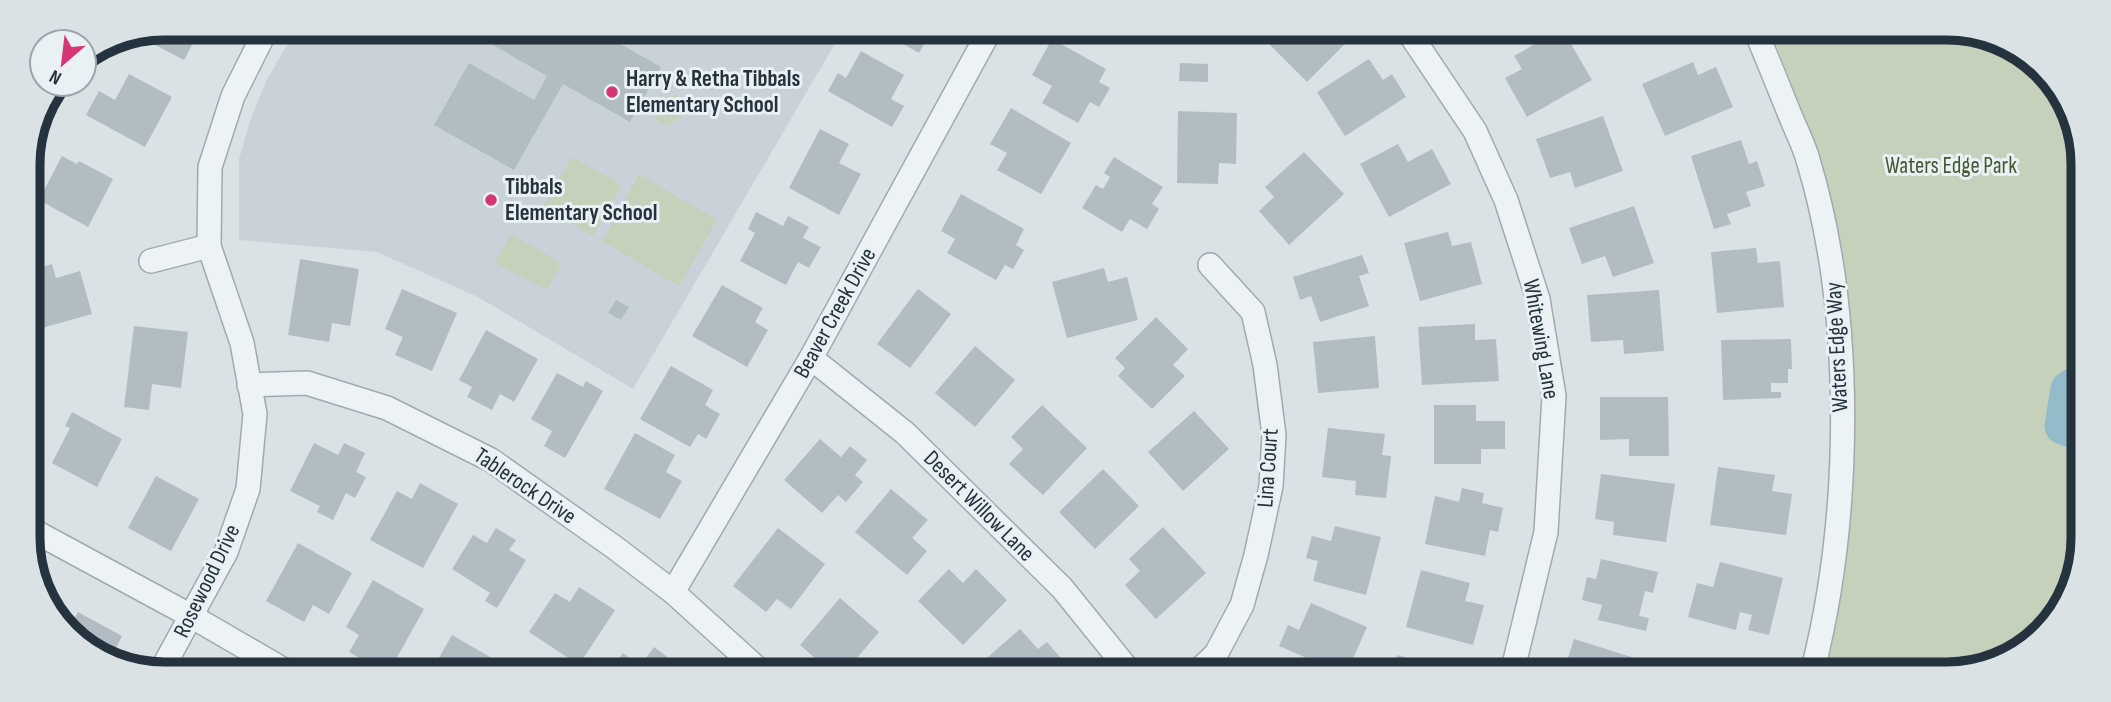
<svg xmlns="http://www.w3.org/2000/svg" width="2111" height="702" viewBox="0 0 2111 702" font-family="'Sofia Sans Condensed',sans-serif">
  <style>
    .built { fill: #c9d2d8 }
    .green { fill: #c6d1bb }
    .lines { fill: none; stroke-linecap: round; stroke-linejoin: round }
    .river { stroke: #93bbc9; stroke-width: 37 }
    .building { fill: #b2bdc3 }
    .street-casing { stroke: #a0aab0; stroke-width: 26 }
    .street { stroke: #edf2f4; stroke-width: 23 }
    .poi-dot { fill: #d53676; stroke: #eaf1f4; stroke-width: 2.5 }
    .labels { text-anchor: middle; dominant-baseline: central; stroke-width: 6; stroke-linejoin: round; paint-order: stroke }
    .poi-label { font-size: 23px; font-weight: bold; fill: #24333d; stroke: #eaf1f4; text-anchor: start }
    .park-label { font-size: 23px; fill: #435931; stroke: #eaf1f4 }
    .street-label { font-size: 23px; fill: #24333d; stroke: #eaf1f4 }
    .rim { fill: none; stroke: #24333d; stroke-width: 9 }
  </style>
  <rect width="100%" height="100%" fill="#dbe2e6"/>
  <polygon class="built" points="297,28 843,30 633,389 478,297 377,252 239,240 239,159 250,121 266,81"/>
  <g class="green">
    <path d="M1771 32 1982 33 2049 74 2080 138 2078 573 2030 646 1955 674 1822 673C1862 515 1867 362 1829 202 1824 184 1821 164 1815 146 1802 107 1785 70 1771 32Z"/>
    <polygon points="677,95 685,103 682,116 668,126 658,121 654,111 662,98"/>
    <polygon points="572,157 622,185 593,236 543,207"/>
    <polygon points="639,174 717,220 679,286 602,241"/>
    <polygon points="511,234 562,263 547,290 495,263"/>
  </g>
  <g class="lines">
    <polyline class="river" points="2079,432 2063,426 2069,389 2079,383"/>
  </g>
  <g class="building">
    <polygon points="165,28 201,28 184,60 134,34"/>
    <polygon points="465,29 615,29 610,38 661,67 630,122 563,84 514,170 434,125 469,63 534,100 547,76"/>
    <polygon points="662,29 688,29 681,41"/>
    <polygon points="879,30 944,30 936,44 927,39 919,53"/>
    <polygon points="1273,31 1358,31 1307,82 1264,39"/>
    <polygon points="1556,32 1564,32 1592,80 1527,117 1505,78 1522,69 1514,56"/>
    <polygon points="1052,39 1106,69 1099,82 1110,88 1099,107 1090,102 1078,123 1042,103 1052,86 1032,75"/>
    <polygon points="861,51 904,75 891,99 904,106 892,127 828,91 838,73 846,78"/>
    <polygon points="1369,59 1383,80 1392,74 1406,97 1345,136 1317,92"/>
    <polygon points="1693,62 1698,75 1716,67 1733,107 1665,136 1642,84"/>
    <polygon points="1180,63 1208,64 1208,82 1179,81"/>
    <polygon points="129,74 172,97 145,147 86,115 99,91 115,100"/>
    <polygon points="1011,108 1071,143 1041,194 997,170 1007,153 990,144"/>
    <polygon points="1178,111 1237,113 1236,164 1219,163 1218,184 1177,183"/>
    <polygon points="1603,116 1623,171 1575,188 1570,172 1550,178 1536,139"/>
    <polygon points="820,129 849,144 839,163 861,174 839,215 789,188"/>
    <polygon points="1741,140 1749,164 1757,161 1765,186 1746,192 1751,206 1727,214 1731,224 1714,229 1691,156"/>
    <polygon points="1398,144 1408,162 1432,149 1451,184 1389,217 1360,164"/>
    <polygon points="1304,152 1344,194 1289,245 1259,211 1274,197 1265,187"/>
    <polygon points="62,156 77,164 79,161 113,179 88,227 39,200"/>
    <polygon points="1114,157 1163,187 1152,204 1159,209 1147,229 1130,219 1122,232 1082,208 1096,185 1103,189 1110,177 1104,173"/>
    <polygon points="961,194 1024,229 1016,245 1024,250 1013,269 1005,265 996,280 947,253 955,239 941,231"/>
    <polygon points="1634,206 1654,263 1613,277 1605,256 1582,264 1569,228"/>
    <polygon points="756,212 783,226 788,216 809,227 803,238 821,247 809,268 798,262 786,285 740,261 755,233 748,229"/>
    <polygon points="1448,232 1452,246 1471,242 1482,284 1420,301 1404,243"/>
    <polygon points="1756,248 1758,263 1780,261 1784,307 1717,313 1711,252"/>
    <polygon points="1362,255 1369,273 1359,276 1369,306 1320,322 1311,296 1300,300 1293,277"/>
    <polygon points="300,259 359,269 350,326 332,323 329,342 288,335"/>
    <polygon points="52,264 56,278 80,271 92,314 35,330 29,310 29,271"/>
    <polygon points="1104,268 1108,282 1127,277 1138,320 1067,338 1052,282"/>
    <polygon points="722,285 763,308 755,322 768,330 747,367 692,336"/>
    <polygon points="402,289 457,313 432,371 395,355 403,337 385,329"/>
    <polygon points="918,289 951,314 910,368 877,344"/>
    <polygon points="1659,290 1664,351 1624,354 1623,340 1591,342 1587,295"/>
    <polygon points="616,300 629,307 621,320 608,313"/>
    <polygon points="1156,317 1188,349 1173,365 1185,376 1152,409 1118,376 1125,368 1115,358"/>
    <polygon points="1475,324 1475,340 1496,339 1499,381 1422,385 1418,327"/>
    <polygon points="134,326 188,332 181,388 152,384 149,410 124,407"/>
    <polygon points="486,330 538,359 514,402 500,394 492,410 467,397 472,387 459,380"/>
    <polygon points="1375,336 1379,388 1318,393 1313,342"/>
    <polygon points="1791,339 1792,369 1788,369 1788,383 1771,383 1771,392 1781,392 1781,398 1723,400 1721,340"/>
    <polygon points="975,346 1015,380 975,427 935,393"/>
    <polygon points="671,366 713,390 705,405 720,414 706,439 698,434 690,447 640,419"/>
    <polygon points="557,373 583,387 586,381 603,391 565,458 544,446 552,431 531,419"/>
    <polygon points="1600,397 1668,397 1669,456 1629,456 1629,439 1600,440"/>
    <polygon points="1042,405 1087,448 1043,495 1009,464 1023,449 1011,437"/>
    <polygon points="1434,405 1476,405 1476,421 1505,421 1505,449 1481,449 1481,464 1434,464"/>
    <polygon points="1194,411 1229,449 1183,491 1148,452"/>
    <polygon points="72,412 122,439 97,487 52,463 70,428 65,426"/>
    <polygon points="1328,428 1385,434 1382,455 1391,456 1386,498 1355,495 1356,481 1322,477"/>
    <polygon points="635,433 675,455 666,472 682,481 660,519 604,489"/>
    <polygon points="820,439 841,457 850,446 867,460 855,475 863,482 846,502 838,495 822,513 784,480"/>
    <polygon points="314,443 338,455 344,443 365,453 356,472 366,477 355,498 346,493 333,520 317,512 320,506 290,491"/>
    <polygon points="1718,467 1775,475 1772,491 1792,494 1786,535 1710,525"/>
    <polygon points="1103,469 1139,506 1095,549 1059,512"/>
    <polygon points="1601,474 1675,484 1666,542 1613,535 1614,522 1595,519"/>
    <polygon points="156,476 199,499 171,551 128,528"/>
    <polygon points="420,483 458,504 423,568 370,540 397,491 412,499"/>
    <polygon points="1462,488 1484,493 1482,503 1503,508 1498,532 1490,530 1485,556 1425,544 1435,496 1459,502"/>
    <polygon points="891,489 928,520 912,538 927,551 907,575 855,532"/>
    <polygon points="1335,526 1381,537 1366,595 1313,581 1318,561 1306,558 1312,536 1331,541"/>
    <polygon points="1163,527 1206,573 1156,619 1125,585 1140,571 1129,559"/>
    <polygon points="496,528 516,540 509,550 526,560 497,608 485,601 490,593 452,569 473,535 487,543"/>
    <polygon points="778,528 825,564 791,609 777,599 766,612 733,586"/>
    <polygon points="298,543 352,573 329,614 313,605 304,622 266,601"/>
    <polygon points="1601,559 1658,572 1653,593 1645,591 1639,616 1649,618 1646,631 1598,620 1602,605 1582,600 1587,577 1596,579"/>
    <polygon points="1720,562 1783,578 1769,635 1748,630 1752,615 1740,612 1736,630 1688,617 1697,583 1713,587"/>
    <polygon points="949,569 963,583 976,569 1007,600 963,645 918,601"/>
    <polygon points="1421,570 1470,583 1465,601 1484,605 1473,645 1406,627"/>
    <polygon points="373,580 424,609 390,670 381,670 349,652 359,635 346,627"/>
    <polygon points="579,587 615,610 579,665 529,632 555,593 570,602"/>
    <polygon points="840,598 879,632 846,671 830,671 800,645"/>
    <polygon points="1311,603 1367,627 1347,672 1339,672 1279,646 1288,625 1299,630"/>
    <polygon points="78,612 122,636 111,658 68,631"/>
    <polygon points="1020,629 1038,649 1047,642 1067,665 1059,672 987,671 980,664"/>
    <polygon points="452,635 497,661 491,670 432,670"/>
    <polygon points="1574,639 1641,660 1637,673 1563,673"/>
    <polygon points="654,647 686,671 610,670 623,653 640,666"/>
    <polygon points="1397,655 1441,668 1440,672 1392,672"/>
    <polygon points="1692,659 1732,673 1687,673"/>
    <polygon points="907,662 916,671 898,671"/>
  </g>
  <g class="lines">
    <defs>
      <g id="street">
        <polyline points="1408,31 1475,131 1506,200 1538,299 1554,396 1546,532 1512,673"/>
        <path d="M1756 32C1768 60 1779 88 1790 115 1796 130 1804 145 1808 160 1855 315 1852 517 1812 673"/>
        <polyline points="151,261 209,246"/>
        <polyline points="811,358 905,433 1062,588 1130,672"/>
        <polyline points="249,385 307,383 387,408 491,460 614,547 673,592 760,671"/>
        <polyline points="34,531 191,616 284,670"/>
        <polyline points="673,592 811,358 990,30"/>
        <polyline points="162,669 226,552 248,489 255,414 242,343 209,246 210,167 233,96 267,28"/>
        <polyline points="1197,672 1216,654 1242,605 1256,555 1271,486 1274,435 1265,365 1253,312 1210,265"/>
      </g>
    </defs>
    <use href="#street" class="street-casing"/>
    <use href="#street" class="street"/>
  </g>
  <g class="poi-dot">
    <circle cx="612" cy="92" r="7"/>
    <circle cx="491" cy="200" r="7"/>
  </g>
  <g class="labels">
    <g class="poi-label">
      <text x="626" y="79">Harry &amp; Retha Tibbals<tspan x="626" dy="26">Elementary School</tspan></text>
      <text x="505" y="187">Tibbals<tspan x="505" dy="26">Elementary School</tspan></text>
    </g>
    <g class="park-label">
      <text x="1951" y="166">Waters Edge Park</text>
    </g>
    <g class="street-label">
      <text transform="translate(835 313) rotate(-61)">Beaver Creek Drive</text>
      <text transform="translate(1541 339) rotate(80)">Whitewing Lane</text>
      <text transform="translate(1837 347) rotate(-93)">Waters Edge Way</text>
      <text transform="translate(1268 468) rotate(-86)">Lina Court</text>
      <text transform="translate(525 486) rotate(34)">Tablerock Drive</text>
      <text transform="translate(979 506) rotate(45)">Desert Willow Lane</text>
      <text transform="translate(207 581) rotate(-64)">Rosewood Drive</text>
    </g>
  </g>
  <path d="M0 0H2111V702H0ZM164 40H1947A124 124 0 0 1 2071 164V538A124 124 0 0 1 1947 662H164A124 124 0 0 1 40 538V164A124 124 0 0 1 164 40Z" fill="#dae2e5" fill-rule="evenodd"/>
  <path class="rim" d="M164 40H1947A124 124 0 0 1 2071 164V538A124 124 0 0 1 1947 662H164A124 124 0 0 1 40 538V164A124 124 0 0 1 164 40Z"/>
  <g transform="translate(63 63) rotate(208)"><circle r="33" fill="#eaf1f4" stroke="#9ba5ab" stroke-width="2"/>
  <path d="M0-5L12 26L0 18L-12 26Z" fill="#d53676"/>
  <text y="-10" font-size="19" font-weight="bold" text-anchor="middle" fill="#24333d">N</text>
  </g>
</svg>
